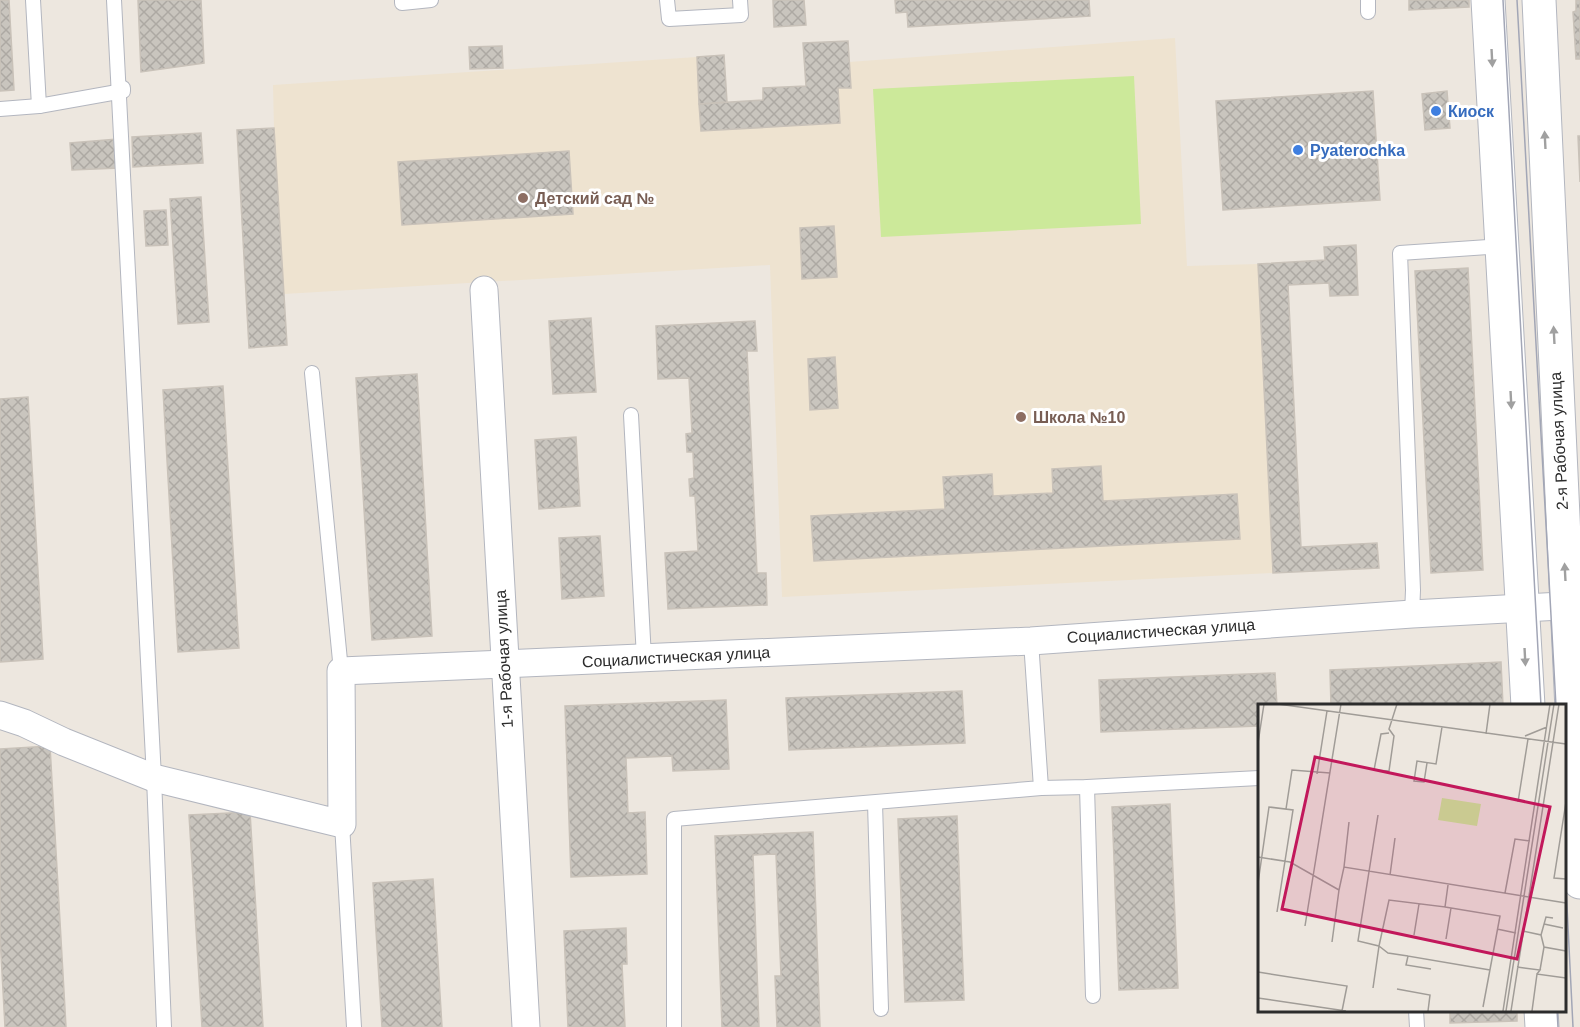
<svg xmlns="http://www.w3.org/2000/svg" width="1580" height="1027" viewBox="0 0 1580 1027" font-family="Arial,sans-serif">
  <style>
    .education { fill: #eee3d0 }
    .pitch { fill: #cce99a }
    .building { fill: url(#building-cross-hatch); stroke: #c9c2b9; stroke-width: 1.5 }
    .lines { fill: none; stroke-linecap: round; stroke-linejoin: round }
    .service-casing { stroke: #b3b6bf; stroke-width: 16 }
    .minor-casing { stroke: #b3b6bf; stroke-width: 29 }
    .secondary-casing { stroke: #b3b6bf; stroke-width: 35 }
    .service { stroke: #fff; stroke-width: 14 }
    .minor { stroke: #fff; stroke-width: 27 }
    .secondary { stroke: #fff; stroke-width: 33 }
    .tram { stroke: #a2a6b6; stroke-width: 1.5 }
    .oneway { fill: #a0a0a0 }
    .shop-dot { fill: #3f7fe0; stroke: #fff; stroke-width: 2 }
    .education-dot { fill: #8d6e63; stroke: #fff; stroke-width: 2 }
    .labels { text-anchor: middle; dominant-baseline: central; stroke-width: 6; stroke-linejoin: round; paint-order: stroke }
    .shop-label { font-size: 16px; font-weight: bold; fill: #366cbe; stroke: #fff; text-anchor: start }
    .education-label { font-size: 16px; font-weight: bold; fill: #785e54; stroke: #fff; text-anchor: start }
    .street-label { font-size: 16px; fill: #2c2c2c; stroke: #fff }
    .inset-road { fill: none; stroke: #a09c97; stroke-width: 1.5 }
    .view { fill: #c2185b; fill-opacity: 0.15; stroke: #c2185b; stroke-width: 3 }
    .inset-edge { fill: none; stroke: #2c2c2c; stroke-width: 3 }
  </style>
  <defs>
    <pattern id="building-cross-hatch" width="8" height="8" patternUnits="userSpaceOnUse" patternTransform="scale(1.5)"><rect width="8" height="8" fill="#c9c5be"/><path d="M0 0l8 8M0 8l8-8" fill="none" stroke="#ada9a3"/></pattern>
  </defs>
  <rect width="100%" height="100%" fill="#ede7df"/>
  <polygon class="education" points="1175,38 1187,266 1258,264 1273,573 782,597 770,265 284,294 274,128 273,85 697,57 701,131 839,123 838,88 851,87 849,62"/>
  <polygon class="pitch" points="1134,76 1141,224 881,237 873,89"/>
  <g class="building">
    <polygon points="0,0 9,0 14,90 0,91"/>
    <polygon points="138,0 201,0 204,63 141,72"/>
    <polygon points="773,0 804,0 806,25 774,27"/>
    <polygon points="895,0 1089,0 1090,16 908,27 907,12 896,13"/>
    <polygon points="1409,0 1469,0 1469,7 1409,10"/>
    <polygon points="1576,0 1580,0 1580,59 1576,59 1573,12 1576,11"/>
    <polygon points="848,41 851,88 838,88 840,123 701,131 699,104 763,100 763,88 806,86 803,43"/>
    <polygon points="502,46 503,68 470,69 469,47"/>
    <polygon points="724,55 727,102 699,104 697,57"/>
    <polygon points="1373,91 1380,200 1223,210 1216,101"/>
    <polygon points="1447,91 1450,128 1425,130 1422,94"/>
    <polygon points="274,128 287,345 249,348 237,130"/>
    <polygon points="201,133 203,163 133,167 132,137"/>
    <polygon points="1578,136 1580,136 1580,182"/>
    <polygon points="117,139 119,168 72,170 70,143"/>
    <polygon points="569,151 573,214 402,225 398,162"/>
    <polygon points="201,197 209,322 178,324 170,199"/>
    <polygon points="166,210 168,245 146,246 144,211"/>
    <polygon points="834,226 837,277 802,279 800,228"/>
    <polygon points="1356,245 1358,295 1330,296 1329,283 1288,285 1301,547 1377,543 1379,568 1273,573 1258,264 1325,260 1324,247"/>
    <polygon points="1468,268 1483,570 1431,573 1415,271"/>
    <polygon points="591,318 596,392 553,394 549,321"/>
    <polygon points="755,321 757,351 747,351 757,573 766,573 767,605 668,609 665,553 698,551 695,496 690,496 689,479 694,478 693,452 687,452 686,434 692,433 689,378 658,379 656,326"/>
    <polygon points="835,357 838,408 810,410 808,359"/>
    <polygon points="417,374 432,636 372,640 356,378"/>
    <polygon points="223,386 239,648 178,652 163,390"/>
    <polygon points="28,397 43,659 0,662 0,399"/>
    <polygon points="576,437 580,506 539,509 535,440"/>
    <polygon points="1101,466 1103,501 1237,494 1240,539 814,561 811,516 945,509 943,477 992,474 993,496 1053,493 1052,469"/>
    <polygon points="600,536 604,596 562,599 559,538"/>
    <polygon points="1501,662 1503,706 1331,706 1330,670"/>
    <polygon points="1275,673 1277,706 1259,706 1259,726 1101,732 1099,680"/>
    <polygon points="962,691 965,743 789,750 786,698"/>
    <polygon points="726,700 729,769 673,771 672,756 626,758 628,813 645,812 647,874 571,877 565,706"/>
    <polygon points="50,746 66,1027 5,1027 0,936 0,749"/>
    <polygon points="1170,804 1178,988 1119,990 1112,807"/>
    <polygon points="250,812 263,1027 202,1027 189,815"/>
    <polygon points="957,816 964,1000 905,1002 898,819"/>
    <polygon points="813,832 820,1027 777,1027 775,976 781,976 776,854 753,855 759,1027 722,1027 715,836"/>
    <polygon points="433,879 442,1027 382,1027 373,883"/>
    <polygon points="626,928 627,964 622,964 625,1027 568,1027 564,931"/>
    <polygon points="1450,1010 1517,1010 1517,1021 1450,1023"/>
  </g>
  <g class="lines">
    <defs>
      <g id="service">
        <polyline points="33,0 39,106"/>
        <polyline points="114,0 154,778 164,1027"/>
        <polyline points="402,0 402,3 431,0"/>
        <polyline points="667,0 669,19 741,15 740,0"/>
        <polyline points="1368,0 1368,12"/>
        <polyline points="0,109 39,106 123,91 123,88"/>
        <polyline points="312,373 341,671"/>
        <polyline points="631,415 644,658"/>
        <polyline points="1412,614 1413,590 1400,253 1503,246"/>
        <polyline points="1087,787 1093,996"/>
        <polyline points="1041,788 1087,787 1259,778"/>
        <polyline points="875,803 881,1009"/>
        <polyline points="342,824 354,1027"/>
        <polyline points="1416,1010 1417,1027"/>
        <polyline points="674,1027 674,819 1041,788 1031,641"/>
      </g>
      <g id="minor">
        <polyline points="484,290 526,1027"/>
        <polyline points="0,715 24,723 64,742 154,778 342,824 341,671 1031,641 1412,614 1580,605"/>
      </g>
      <g id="secondary">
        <polyline points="1488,0 1528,706"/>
        <polyline points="1539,0 1580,882"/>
        <polyline points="1541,1010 1542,1027"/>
      </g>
    </defs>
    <use href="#service" class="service-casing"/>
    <use href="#minor" class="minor-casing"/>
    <use href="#secondary" class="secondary-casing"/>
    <use href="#service" class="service"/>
    <use href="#minor" class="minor"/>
    <use href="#secondary" class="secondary"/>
    <g class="tram">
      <polyline points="1503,0 1541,706"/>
      <polyline points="1517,0 1556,706"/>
      <polyline points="1564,846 1573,1027"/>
      <polyline points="1557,1010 1558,1027"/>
    </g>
  </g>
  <defs><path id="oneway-solid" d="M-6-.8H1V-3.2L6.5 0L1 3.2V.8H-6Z" transform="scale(1.5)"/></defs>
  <g class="oneway">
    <use href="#oneway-solid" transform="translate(1492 58) rotate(87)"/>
    <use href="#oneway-solid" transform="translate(1545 140) rotate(-93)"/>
    <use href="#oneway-solid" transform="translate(1554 335) rotate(-93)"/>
    <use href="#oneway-solid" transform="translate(1511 400) rotate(87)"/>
    <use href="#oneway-solid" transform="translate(1565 572) rotate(-93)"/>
    <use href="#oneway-solid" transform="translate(1525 657) rotate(87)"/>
  </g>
  <g class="shop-dot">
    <circle cx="1436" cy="111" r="6"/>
    <circle cx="1298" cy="150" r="6"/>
  </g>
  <g class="education-dot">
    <circle cx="523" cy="198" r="6"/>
    <circle cx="1021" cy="417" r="6"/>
  </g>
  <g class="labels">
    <g class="shop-label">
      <text x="1448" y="111">Киоск</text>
      <text x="1310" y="150">Pyaterochka</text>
    </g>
    <g class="education-label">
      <text x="535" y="198">Детский сад №</text>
      <text x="1033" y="417">Школа №10</text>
    </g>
    <g class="street-label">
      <text transform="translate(1559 441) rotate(-93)">2-я Рабочая улица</text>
      <text transform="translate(1161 631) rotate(-4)">Социалистическая улица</text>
      <text transform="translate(676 657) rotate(-3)">Социалистическая улица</text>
      <text transform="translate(504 659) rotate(-93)">1-я Рабочая улица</text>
    </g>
  </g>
  <g transform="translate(1258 704)">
    <rect width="308" height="308" fill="#ede7df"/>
    <path d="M184 94 223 100 219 122 180 116Z" fill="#cce99a"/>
    <path class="inset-road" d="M20 0 308 40M131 29 123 30 116 66 131 67 136 32 131 25 139 0M228 30 232 0M267 32 289 23M0 39 6 0M169 59 166 78 156 77 159 57 178 60 184 23M59 70 69 7M260 98 270 35M308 98 296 174 308 175M28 105 34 66 72 69M120 111 100 237 121 242 131 196 187 203 190 181M0 153 32 158 81 186 86 163 308 199M86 163 91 118M132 171 137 134M0 179 11 103 35 106 19 208M247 189 257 135 272 137M187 203 242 212 225 303M286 220 305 224M47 222 83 0M239 225 258 229M265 227 283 231 286 243 308 247M156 231 161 200M283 231 288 213 295 214M188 235 193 204M74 238 81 186M121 242 130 249 150 252M259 263 282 266 279 270M173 265 148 261 150 252 232 266M282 266 286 243M0 268 89 282 84 307M115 284 121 242M139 285 172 291 170 307M0 294 88 307M245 307 292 0M248 307 296 0M253 307 301 0M274 307 279 270 308 274"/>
    <path class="view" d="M57 53 292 103 259 255 24 205Z"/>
    <rect width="308" height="308" class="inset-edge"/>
  </g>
</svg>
